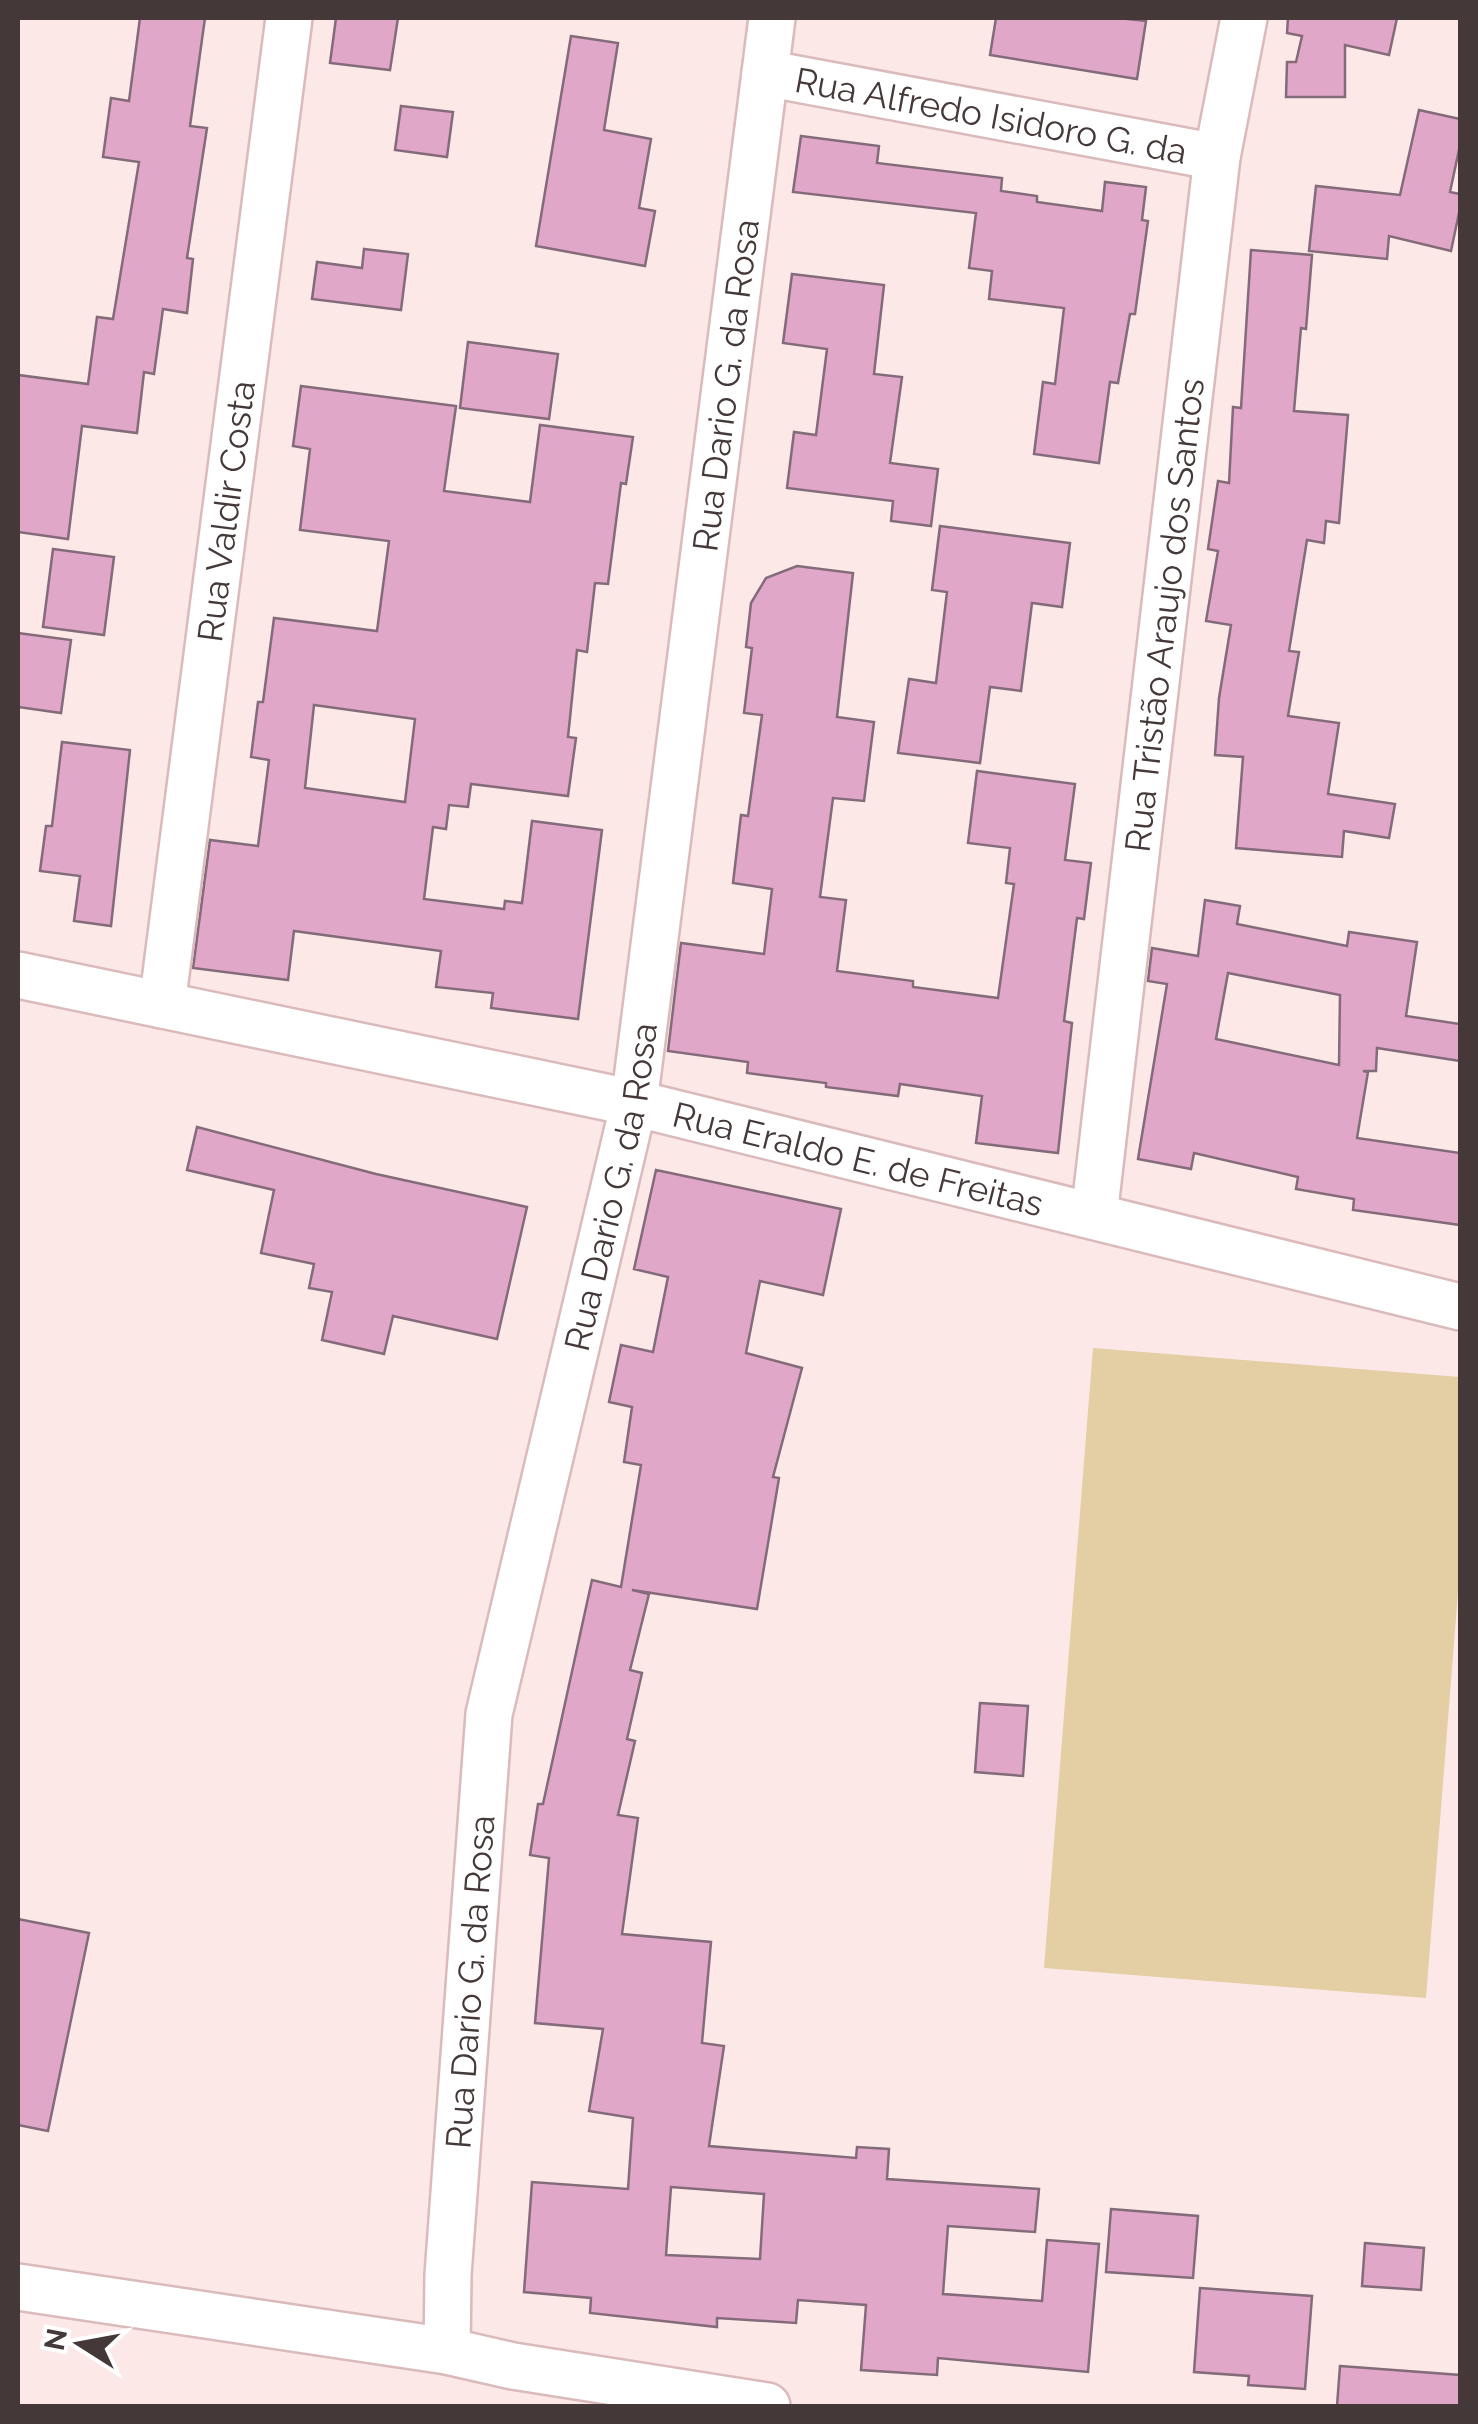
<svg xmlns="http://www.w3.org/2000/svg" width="1478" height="2424" viewBox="0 0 1478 2424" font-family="Raleway,sans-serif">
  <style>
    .green { fill: #e4cea4 }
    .building { fill: #e0a7c9; stroke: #846b79; stroke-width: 2.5; fill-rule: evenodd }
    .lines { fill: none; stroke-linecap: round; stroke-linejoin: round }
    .street-casing { stroke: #dbbabb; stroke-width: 50 }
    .street { stroke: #fff; stroke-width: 45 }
    .labels { text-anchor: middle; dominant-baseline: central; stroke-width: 8; stroke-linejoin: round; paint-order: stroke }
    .street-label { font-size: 35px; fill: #453838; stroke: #fff }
  </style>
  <rect width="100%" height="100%" fill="#fde8e8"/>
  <polygon class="green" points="1093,1348 1460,1377 1460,1567 1426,1998 1044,1968"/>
  <g class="building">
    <polygon points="140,18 205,18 190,126 207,128 187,258 193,259 187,313 163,309 154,374 144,372 137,433 82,426 68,539 18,532 18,375 88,384 97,317 113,319 139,162 103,157 111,98 129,101"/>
    <polygon points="336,18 398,18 390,70 330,63"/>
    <polygon points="996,18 1119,18 1146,21 1137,79 990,55"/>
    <polygon points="1288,18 1397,18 1389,55 1345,45 1345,97 1286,97 1287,62 1296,62 1302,36 1287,33"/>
    <polygon points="571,36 618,43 604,130 651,139 639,208 655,211 645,266 536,246"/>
    <polygon points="401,106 453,112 447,157 395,150"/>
    <polygon points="1419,110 1460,119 1460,145 1450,192 1460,194 1460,208 1451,251 1389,236 1387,259 1309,251 1316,186 1400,195"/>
    <polygon points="801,136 879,146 877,163 1002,178 1001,191 1037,196 1037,202 1102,211 1105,182 1146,187 1142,220 1148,221 1135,314 1130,314 1118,383 1110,382 1099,463 1034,454 1043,382 1055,384 1064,308 989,299 992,271 969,268 976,213 793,192"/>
    <polygon points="364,249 408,254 401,310 312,299 317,262 362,268"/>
    <polygon points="1251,250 1312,255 1306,329 1301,328 1294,411 1348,415 1339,523 1326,521 1324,543 1307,540 1289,651 1299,652 1288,716 1339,723 1328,794 1395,804 1389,838 1344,831 1342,857 1236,848 1243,757 1215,755 1219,698 1231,625 1206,621 1218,551 1208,549 1218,481 1229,483 1233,407 1241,408"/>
    <polygon points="792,274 884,285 874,374 902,377 890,463 938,469 931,526 891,521 893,501 787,488 794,432 816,435 827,349 783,343"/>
    <polygon points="468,342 558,354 549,419 460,408"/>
    <path d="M301 386 456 406 444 491 530 502 540 425 633 437 626 484 621 483 608 584 595 583 587 652 577 650 568 737 576 738 568 796 471 784 468 807 449 805 446 829 433 827 424 899 504 909 505 901 522 903 532 821 602 830 578 1019 491 1008 493 993 436 987 441 951 294 931 288 980 193 968 210 840 258 846 269 760 251 757 258 702H263L274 618 377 631 389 541 300 530 310 449 293 446ZM314 705 415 719 405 802 305 788Z"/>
    <polygon points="940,526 1070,543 1062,607 1032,603 1021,691 990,687 980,763 898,753 909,679 936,683 947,592 932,590"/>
    <polygon points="53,549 114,557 104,635 43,627"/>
    <polygon points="797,566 853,573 837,717 874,722 864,801 833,798 820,897 846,900 837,971 913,981 913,987 998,998 1014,884 1006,883 1010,848 968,843 977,771 1075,784 1065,860 1091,863 1084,919 1077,918 1064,1021 1072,1023 1058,1153 976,1143 982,1096 900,1084 898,1096 826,1087 826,1083 747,1073 748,1062 668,1051 681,943 764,954 772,889 733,883 741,815 748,816 762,715 744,713 752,648 746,647 751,603 766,578"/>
    <polygon points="18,633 71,640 61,713 18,707"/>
    <polygon points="62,742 130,750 111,926 74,921 80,876 40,871 46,826 52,826"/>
    <path d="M1205 900 1240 906 1237 924 1347 946 1349 932 1417 942 1406 1016 1460 1024V1061L1377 1048 1376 1071H1363L1368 1072 1357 1138 1460 1153V1225L1353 1210 1354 1199 1296 1189 1298 1177 1194 1153 1191 1169 1138 1159 1167 984 1148 981 1152 948 1198 956ZM1228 973 1340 995 1339 1065 1216 1039Z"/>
    <polygon points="197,1127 376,1174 527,1207 497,1339 393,1316 384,1354 322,1340 332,1292 309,1288 314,1264 261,1253 274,1190 187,1170"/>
    <path d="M656 1170 841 1209 823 1295 760 1281 746 1353 802 1368 773 1477 779 1478 757 1609 632 1590 649 1594 630 1670 642 1673 627 1739 635 1741 618 1815 638 1818 622 1934 711 1942 702 2043 724 2046 709 2146 856 2158 857 2147 889 2149 887 2179 1039 2189 1035 2232 948 2226 943 2294 1042 2301 1047 2240 1099 2244 1088 2372 938 2358 937 2375 861 2370 866 2305 798 2300 796 2323 717 2318V2327L590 2313 591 2298 524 2292 532 2182 628 2189 633 2118 589 2111 603 2029 535 2023 549 1858 530 1855 538 1804H543L592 1580 621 1587 641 1465 624 1462 632 1407 609 1402 621 1345 653 1352 668 1277 634 1269ZM671 2187 764 2194 760 2259 666 2255Z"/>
    <polygon points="980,1703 1028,1706 1023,1776 975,1772"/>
    <polygon points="18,1919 89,1933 48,2131 18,2125"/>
    <polygon points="1111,2209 1198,2216 1193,2278 1106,2272"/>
    <polygon points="1365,2243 1424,2248 1421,2290 1362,2286"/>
    <polygon points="1200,2288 1312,2296 1305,2389 1248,2385 1249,2376 1194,2372"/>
    <polygon points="1340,2366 1460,2375 1460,2406 1337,2406"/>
  </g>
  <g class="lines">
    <defs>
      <g id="street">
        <path id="s1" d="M765 73 1217 157"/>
        <path id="s2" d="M18 975 634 1103 1460 1307"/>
        <path id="s3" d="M162 1005 289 18"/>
        <path id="s4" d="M1094 1216 1217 157 1244 18"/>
        <polyline points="18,2287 447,2351 513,2366 767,2406"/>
        <path id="s5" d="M447 2351 448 2275 489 1714 634 1103 772 18"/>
      </g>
    </defs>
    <use href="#street" class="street-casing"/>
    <use href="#street" class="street"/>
  </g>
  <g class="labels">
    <g class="street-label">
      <text stroke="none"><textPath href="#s1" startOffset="230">Rua Alfredo Isidoro G. da</textPath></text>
      <text stroke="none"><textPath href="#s5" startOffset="1990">Rua Dario G. da Rosa</textPath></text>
      <text stroke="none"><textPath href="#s3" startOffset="498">Rua Valdir Costa</textPath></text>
      <text stroke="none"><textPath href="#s4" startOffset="605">Rua Tristão Araujo dos Santos</textPath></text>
      <text stroke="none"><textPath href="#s2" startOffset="860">Rua Eraldo E. de Freitas</textPath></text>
      <text stroke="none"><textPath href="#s5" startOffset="1180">Rua Dario G. da Rosa</textPath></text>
      <text stroke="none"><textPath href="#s5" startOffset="370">Rua Dario G. da Rosa</textPath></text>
    </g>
  </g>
  <rect width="1478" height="2424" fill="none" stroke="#453838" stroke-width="40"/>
  <g transform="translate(80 2344) rotate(281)" stroke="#ffffff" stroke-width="8" paint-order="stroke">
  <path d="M0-8L18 38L0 25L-18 38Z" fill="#453838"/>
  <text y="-15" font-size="28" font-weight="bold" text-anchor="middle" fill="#453838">N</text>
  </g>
</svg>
